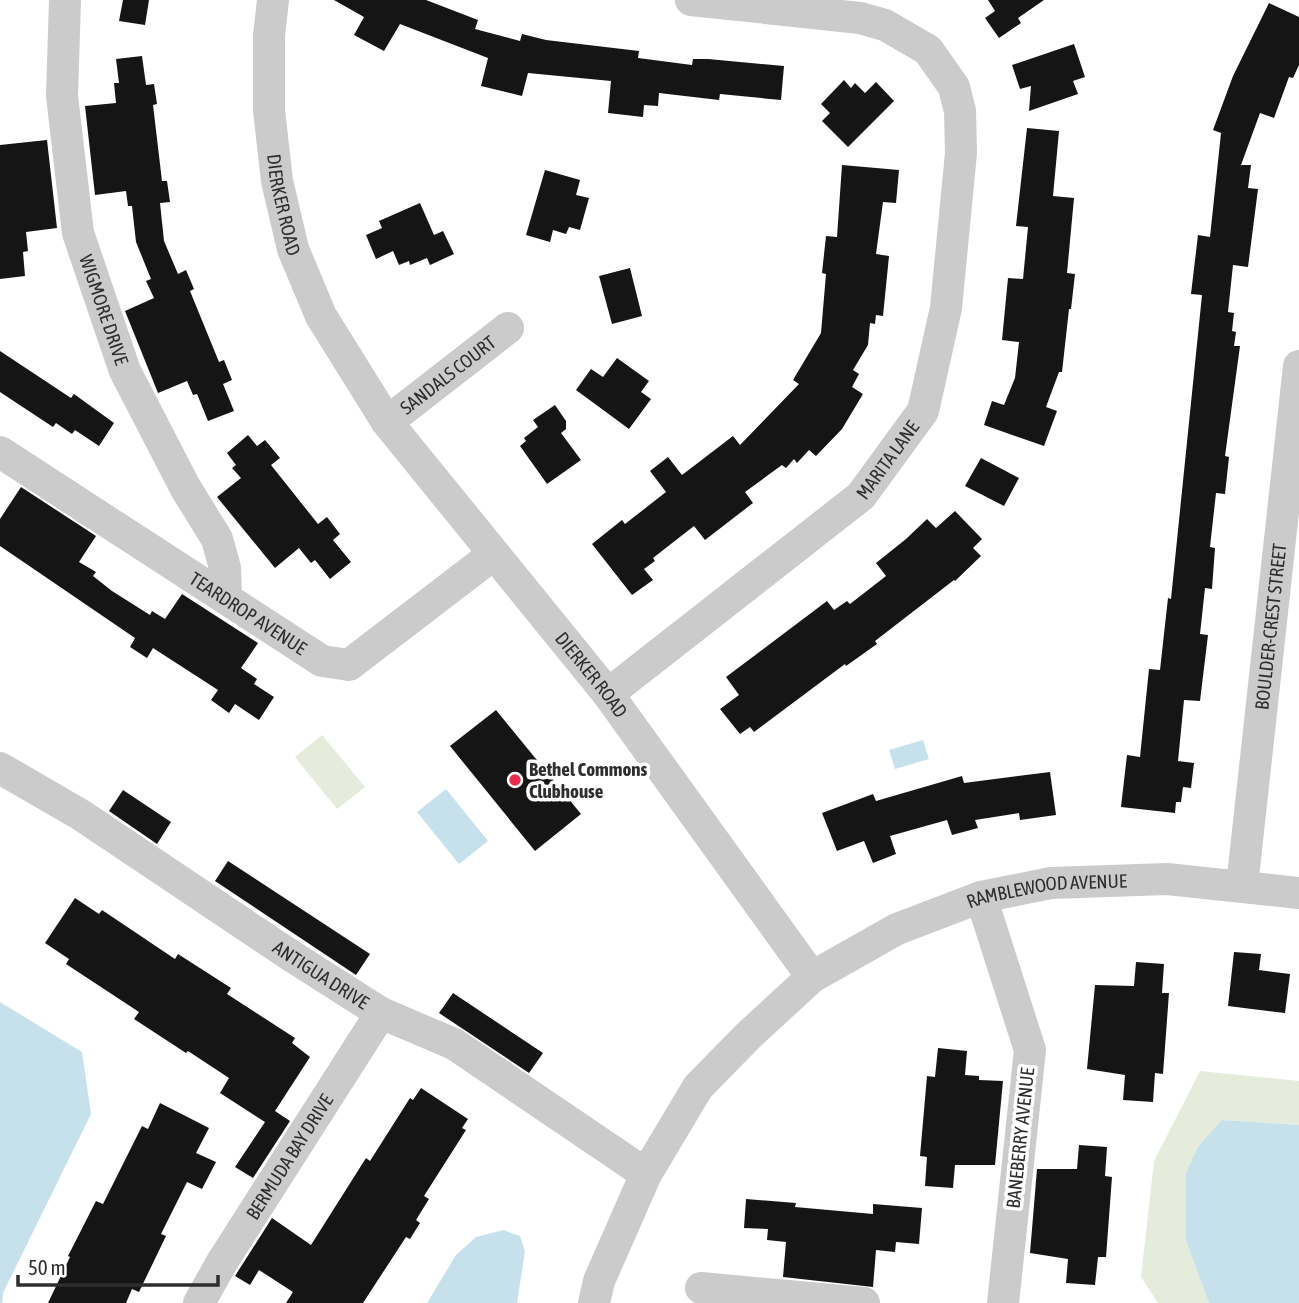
<svg xmlns="http://www.w3.org/2000/svg" width="1299" height="1303" viewBox="0 0 1299 1303" font-family="'Asap Condensed',sans-serif">
  <style>
    .green { fill: #e5ecdb }
    .water { fill: #c7e1ec }
    .building { fill: #151515 }
    .lines { fill: none; stroke-linecap: round; stroke-linejoin: round }
    .minor { stroke: #cbcbcb; stroke-width: 32 }
    .poi-dot { fill: #e82c4c; stroke: #fff; stroke-width: 2.5 }
    .labels { text-anchor: middle; dominant-baseline: central; stroke-width: 7; stroke-linejoin: round; paint-order: stroke }
    .street-label { font-size: 19px; fill: #2e2e2e; stroke: #fff }
    .poi-label { font-size: 19px; font-weight: bold; fill: #2e2e2e; stroke: #fff; text-anchor: start }
  </style>
  <rect width="100%" height="100%" fill="#fff"/>
  <g class="green">
    <polygon points="322,735 365,787 337,809 295,757"/>
    <polygon points="1200,1071 1299,1081 1299,1125 1222,1120 1186,1241 1209,1303 1158,1303 1141,1277 1154,1161"/>
  </g>
  <g class="water">
    <polygon points="923,740 929,759 895,769 889,750"/>
    <polygon points="446,789 488,841 459,864 417,812"/>
    <polygon points="0,1002 82,1052 91,1114 3,1293 2,1303 0,1303"/>
    <polygon points="1222,1120 1299,1125 1299,1303 1209,1303 1186,1241 1186,1173 1198,1147"/>
    <polygon points="503,1230 520,1236 525,1251 517,1303 427,1303 456,1255 476,1237"/>
  </g>
  <g class="building">
    <polygon points="123,0 149,0 145,25 119,21"/>
    <polygon points="334,0 426,0 478,20 475,29 520,41 522,34 546,40 639,51 638,58 692,65 693,59 708,59 784,66 781,100 720,94 719,100 659,93 658,106 644,105 643,117 608,113 611,81 528,73 522,96 481,86 488,58 400,24 384,51 354,35 364,17"/>
    <polygon points="988,0 1044,0 1018,18 1021,23 999,38 985,18 995,11"/>
    <polygon points="1269,3 1299,17 1299,65 1293,78 1289,77 1274,118 1260,113 1241,165 1251,165 1248,188 1258,189 1248,267 1233,265 1228,312 1234,313 1232,331 1236,332 1234,346 1240,346 1225,456 1229,457 1225,494 1216,493 1210,547 1215,548 1212,589 1205,588 1200,634 1208,635 1200,701 1184,700 1178,761 1194,763 1191,788 1183,787 1181,802 1176,802 1175,813 1121,807 1127,755 1140,757 1149,669 1160,670 1168,598 1171,599 1202,295 1191,294 1198,235 1210,237 1221,133 1213,130 1233,76"/>
    <polygon points="1074,44 1085,77 1073,81 1078,94 1029,111 1031,86 1020,89 1012,65"/>
    <polygon points="142,56 146,85 154,84 157,104 153,105 162,181 167,181 170,202 160,203 164,241 178,274 186,270 194,289 190,291 219,362 224,360 232,380 223,384 234,411 208,421 197,394 193,395 187,381 158,393 125,311 154,298 146,281 151,279 136,242 132,206 128,206 126,191 95,195 85,106 116,103 114,83 119,83 116,59"/>
    <polygon points="844,80 851,88 855,83 865,93 876,82 894,101 848,147 822,121 830,113 821,104"/>
    <polygon points="1027,128 1059,131 1053,196 1074,198 1067,273 1075,274 1071,309 1069,309 1062,372 1059,372 1046,407 1057,411 1044,446 984,425 992,401 1004,405 1015,378 1019,342 1002,340 1008,278 1023,279 1028,227 1016,226"/>
    <polygon points="47,140 57,228 26,232 28,251 23,252 25,276 0,279 0,145"/>
    <polygon points="842,165 899,170 896,203 883,202 876,254 889,256 883,316 876,315 875,324 870,323 868,345 853,370 859,374 852,387 863,394 842,429 816,456 809,450 797,463 794,459 786,468 782,465 745,492 753,503 705,540 694,526 653,558 655,561 644,569 653,580 632,595 592,544 622,520 625,524 666,492 650,471 668,457 682,475 733,436 740,445 799,384 793,380 821,333 826,274 822,273 826,236 837,237"/>
    <polygon points="545,170 580,180 576,195 589,198 580,230 569,227 566,234 553,230 550,242 526,235"/>
    <polygon points="420,203 434,235 443,231 454,254 430,265 427,258 410,265 409,261 399,265 393,251 376,259 366,235 382,228 379,221"/>
    <polygon points="630,268 642,316 612,324 599,276"/>
    <polygon points="0,351 71,398 74,394 114,423 99,446 75,430 72,434 56,423 53,427 0,392"/>
    <polygon points="617,358 649,381 641,392 651,399 629,429 576,390 591,369 603,377"/>
    <polygon points="555,405 566,421 566,429 561,433 581,460 547,484 520,446 526,441 524,438 538,427 533,420"/>
    <polygon points="248,435 257,446 265,440 280,458 271,465 318,524 327,517 340,534 333,540 351,562 330,579 315,560 311,563 299,548 275,568 217,497 241,478 232,468 236,465 227,453"/>
    <polygon points="981,458 1019,478 1004,506 965,486"/>
    <polygon points="21,487 96,536 79,562 96,572 93,576 112,591 150,615 152,611 165,619 182,594 258,643 241,668 257,679 254,684 274,697 259,720 235,704 229,713 211,700 218,690 153,648 147,658 130,647 135,638 0,546 0,519"/>
    <polygon points="955,511 982,539 973,548 981,556 955,581 954,580 875,641 877,644 846,666 845,664 754,732 750,727 740,734 720,709 739,695 726,677 827,601 834,610 847,601 850,604 886,576 876,563 906,539 927,519 936,528"/>
    <polygon points="496,710 581,814 535,851 450,746"/>
    <polygon points="1050,772 1056,815 1020,820 1019,813 975,820 978,828 952,835 947,820 890,836 896,854 873,863 864,841 837,851 822,813 873,794 876,801 962,776 964,783"/>
    <polygon points="123,790 171,822 157,844 109,811"/>
    <polygon points="228,861 370,954 356,975 215,881"/>
    <polygon points="75,898 99,914 102,910 175,959 178,954 231,988 227,994 295,1038 292,1043 310,1057 275,1111 290,1121 253,1178 235,1167 265,1122 220,1093 229,1078 188,1051 186,1053 134,1019 139,1012 66,964 69,959 45,943"/>
    <polygon points="1234,952 1261,954 1259,970 1290,974 1285,1013 1228,1006"/>
    <polygon points="1136,962 1164,964 1162,993 1169,993 1163,1074 1155,1073 1153,1102 1123,1100 1125,1075 1087,1069 1095,985 1134,986"/>
    <polygon points="453,993 543,1053 529,1073 439,1013"/>
    <polygon points="938,1048 967,1051 965,1075 979,1076 979,1080 1003,1081 995,1165 955,1165 953,1188 925,1186 927,1157 920,1156 927,1076 935,1077"/>
    <polygon points="421,1088 468,1119 462,1128 466,1130 424,1196 429,1199 416,1220 420,1223 410,1239 406,1237 363,1303 286,1303 293,1292 259,1270 250,1285 235,1276 272,1218 311,1245 366,1158 370,1161 410,1098 413,1100"/>
    <polygon points="160,1103 209,1128 196,1153 216,1162 202,1189 187,1182 161,1234 166,1236 139,1292 132,1289 126,1303 48,1303 70,1257 68,1256 96,1201 103,1204 142,1126 148,1129"/>
    <polygon points="1079,1145 1107,1147 1105,1176 1112,1177 1106,1257 1098,1257 1095,1285 1066,1283 1068,1259 1030,1253 1037,1169 1077,1169"/>
    <polygon points="746,1199 796,1203 795,1207 873,1214 873,1204 922,1208 919,1244 896,1242 895,1252 876,1250 873,1287 783,1277 786,1242 767,1240 768,1229 744,1228"/>
  </g>
  <g class="lines">
    <g class="minor">
      <path id="s1" d="M65 0 62 96 78 233 125 371 185 487 217 539 225 568 226 597"/>
      <path id="s2" d="M273 0 269 36V110L277 181 293 249 321 316 387 422 608 694 812 977"/>
      <path id="s3" d="M387 422 508 328"/>
      <path id="s4" d="M0 452 322 661 349 665 494 554"/>
      <path id="s5" d="M608 694 861 496 923 411 946 308 961 153 960 111 954 87 928 50 885 25 860 18 691 0"/>
      <path id="s6" d="M0 768 81 815 290 955 381 1013 454 1044 646 1174"/>
      <path id="s7" d="M1242 886 1299 366"/>
      <polyline points="981,897 1030,1050 1003,1303"/>
      <polyline points="701,1288 864,1303"/>
      <path id="s8" d="M199 1303 222 1262 381 1013"/>
      <path id="s9" d="M594 1303 599 1281 646 1174 698 1087 748 1036 812 977 897 929 981 897 1051 883 1167 879 1299 893"/>
    </g>
  </g>
  <circle class="poi-dot" cx="515" cy="780" r="7"/>
  <g class="labels">
    <g class="street-label">
      <text stroke="none"><textPath href="#s2" startOffset="206">DIERKER ROAD</textPath></text>
      <text stroke="none"><textPath href="#s1" startOffset="315">WIGMORE DRIVE</textPath></text>
      <text stroke="none"><textPath href="#s3" startOffset="77">SANDALS COURT</textPath></text>
      <text stroke="none"><textPath href="#s5" startOffset="366">MARITA LANE</textPath></text>
      <text stroke="none"><textPath href="#s4" startOffset="296">TEARDROP AVENUE</textPath></text>
      <text stroke="none"><textPath href="#s7" startOffset="261">BOULDER-CREST STREET</textPath></text>
      <text stroke="none"><textPath href="#s2" startOffset="774">DIERKER ROAD</textPath></text>
      <text stroke="none"><textPath href="#s9" startOffset="653">RAMBLEWOOD AVENUE</textPath></text>
      <text stroke="none"><textPath href="#s6" startOffset="382">ANTIGUA DRIVE</textPath></text>
      <text transform="translate(1020 1138) rotate(-84)">BANEBERRY AVENUE</text>
      <text stroke="none"><textPath href="#s8" startOffset="172">BERMUDA BAY DRIVE</textPath></text>
    </g>
    <g class="poi-label">
      <text x="529" y="769">Bethel Commons<tspan x="529" dy="22">Clubhouse</tspan></text>
    </g>
  </g>
  <path d="M18 1275v10h200v-10" fill="none" stroke="#2e2e2e" stroke-width="3.5"/>
  <text x="28" y="1275" font-size="21" fill="#2e2e2e" stroke="#ffffff" stroke-width="5" paint-order="stroke">50 m</text>
</svg>
